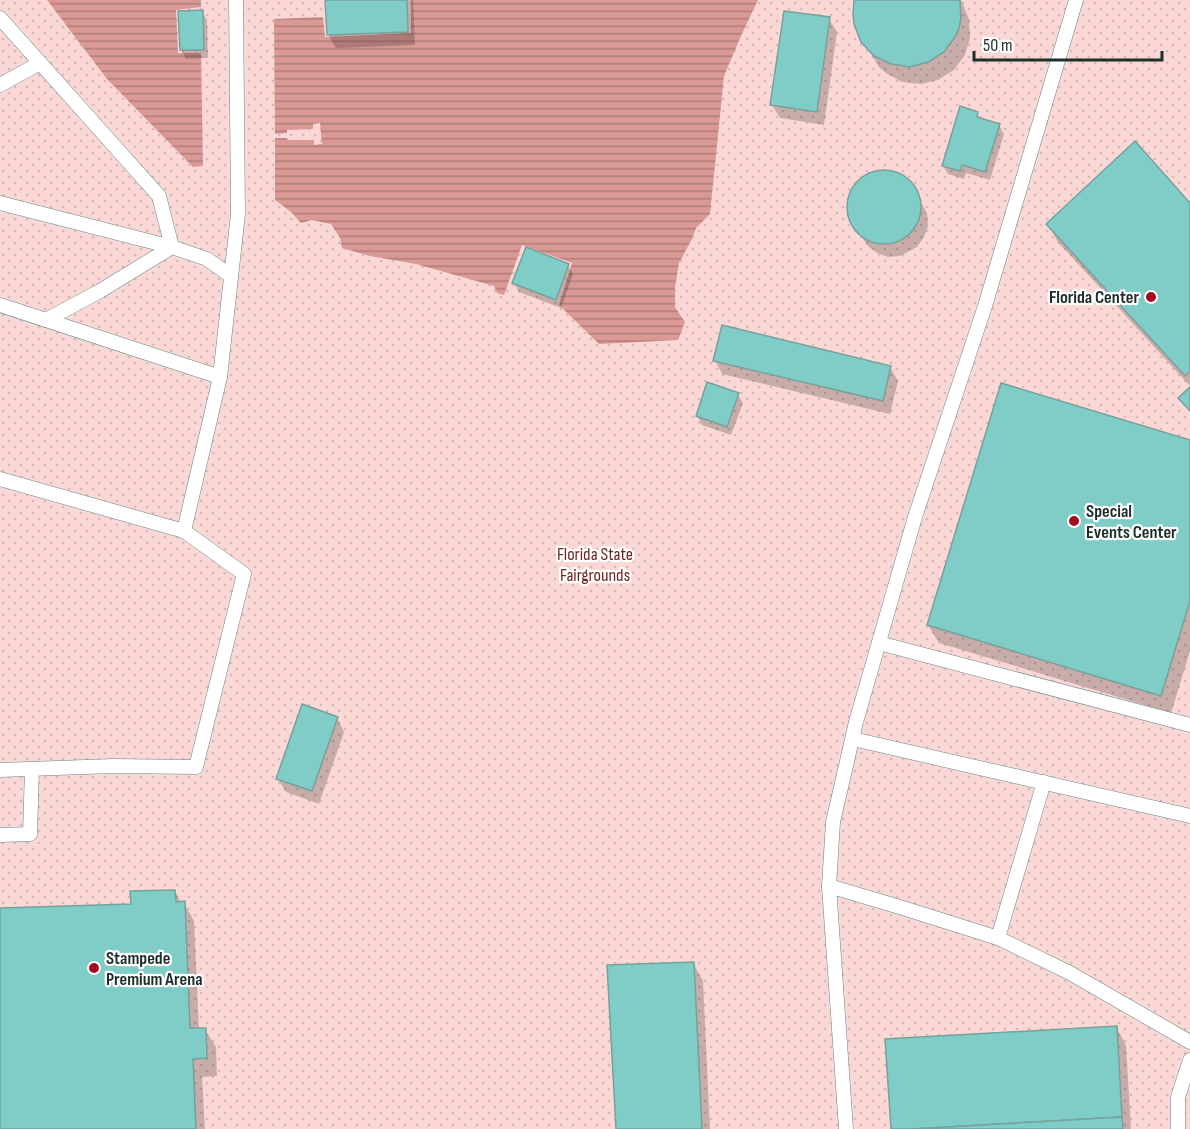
<svg xmlns="http://www.w3.org/2000/svg" width="1190" height="1129" viewBox="0 0 1190 1129" font-family="'Sofia Sans Condensed',sans-serif">
  <style>
    .park { fill: url(#park-dots) }
    .water { fill: url(#water-rules) }
    .shadow { fill: #0003 }
    .building { fill: #7fcdc6; stroke: #77a19c; stroke-width: 1.5 }
    .lines { fill: none; stroke-linecap: round; stroke-linejoin: round }
    .service-casing { stroke: #618a86; stroke-width: 15 }
    .service { stroke: #fff; stroke-width: 14 }
    .poi-dot { fill: #a60c21; stroke: #fff; stroke-width: 2 }
    .labels { text-anchor: middle; dominant-baseline: central; stroke-width: 4.5; stroke-linejoin: round; paint-order: stroke }
    .poi-label { font-size: 18px; font-weight: bold; fill: #1d2e2c; stroke: #fff; text-anchor: start }
    .park-label { font-size: 18px; fill: #6f2324; stroke: #fff }
  </style>
  <defs>
    <pattern id="park-dots" width="8" height="8" patternUnits="userSpaceOnUse" patternTransform="scale(1.5)"><rect width="8" height="8" fill="#fbd8d5"/><path d="M2 2h.1M6 6h.1" fill="none" stroke="#d7bab7" stroke-width="1.8" stroke-linecap="round"/></pattern>
    <pattern id="water-rules" width="6" height="5" patternUnits="userSpaceOnUse" patternTransform="scale(1.5)"><rect width="6" height="5" fill="#da9995"/><path d="M0 2.5h6" fill="none" stroke="#b07d7a"/></pattern>
  </defs>
  <rect width="100%" height="100%" fill="#dafdf9"/>
  <rect class="park" x="0" y="0" width="1190" height="1129"/>
  <g class="water">
    <polygon points="47,0 201,0 201,7 176,10 178,53 201,53 203,166 193,167 107,79"/>
    <polygon points="411,0 758,0 741,36 724,76 710,214 696,228 692,239 679,263 675,287 675,307 685,322 678,340 599,344 559,305 572,263 522,245 504,295 497,293 494,286 416,264 370,256 342,248 340,238 331,224 312,220 301,223 291,212 275,200 275,138 287,138 288,140 314,140 314,145 322,144 320,123 313,124 313,129 287,130 287,133 275,134 274,19 323,17 325,37 411,33"/>
  </g>
  <g class="shadow">
    <polygon points="327,0 413,0 415,45 336,48 328,34"/>
    <polygon points="856,0 961,0 969,19 970,38 965,55 954,70 938,80 921,84 902,82 886,73 879,67 858,33"/>
    <polygon points="202,12 207,20 208,58 186,59 181,50"/>
    <polygon points="829,19 837,32 824,125 780,118 772,105"/>
    <polygon points="977,113 981,120 999,125 1004,134 990,180 966,173 964,179 948,174 943,166"/>
    <polygon points="882,172 900,175 910,183 927,213 928,226 924,237 917,247 900,256 888,257 877,253 867,245 855,226 850,215 849,202 852,191 860,181 870,175"/>
    <polygon points="1190,204 1190,386 1058,242 1048,224"/>
    <polygon points="568,265 573,274 561,308 519,292 514,283"/>
    <polygon points="715,360 890,367 898,381 890,414 722,374"/>
    <polygon points="738,395 743,403 731,435 702,425 697,416"/>
    <polygon points="1190,442 1190,651 1171,713 939,643 928,625"/>
    <polygon points="337,718 344,732 319,804 286,792 278,779"/>
    <polygon points="175,891 181,903 184,903 194,921 199,1029 205,1030 216,1047 217,1076 202,1077 205,1129 0,1129 0,909 132,905"/>
    <polygon points="693,963 703,981 710,1129 617,1129"/>
    <polygon points="1116,1027 1126,1045 1131,1129 892,1129"/>
  </g>
  <g class="building">
    <polygon points="325,0 407,0 408,32 327,35"/>
    <polygon points="854,0 960,0 961,19 959,28 955,37 944,52 928,62 910,67 891,64 874,56 861,42 854,24 853,15"/>
    <polygon points="203,10 204,50 180,50 178,11"/>
    <polygon points="784,11 830,17 817,112 770,105"/>
    <polygon points="960,106 978,112 977,117 1000,124 985,172 962,165 960,171 942,166"/>
    <polygon points="1135,141 1189,202 1190,202 1190,371 1185,376 1046,224"/>
    <circle cx="884" cy="207" r="37"/>
    <polygon points="526,247 569,264 556,300 512,283"/>
    <polygon points="722,325 891,366 883,401 713,361"/>
    <polygon points="707,382 739,393 727,427 696,416"/>
    <polygon points="1001,383 1190,440 1190,601 1161,696 927,625"/>
    <polygon points="1190,387 1190,411 1178,398"/>
    <polygon points="302,704 338,717 312,791 276,779"/>
    <polygon points="175,890 176,902 185,901 190,1028 206,1028 207,1058 193,1059 196,1129 0,1129 0,908 131,904 130,891"/>
    <polygon points="694,962 702,1129 616,1129 607,965"/>
    <polygon points="1117,1026 1122,1117 912,1129 891,1129 885,1039"/>
    <polygon points="1122,1117 1123,1129 912,1129"/>
  </g>
  <g class="lines">
    <defs>
      <g id="service">
        <polyline points="0,18 159,196 172,247 0,203"/>
        <polyline points="0,85 40,63"/>
        <polyline points="0,305 220,377"/>
        <polyline points="46,320 100,291 172,247 207,259 231,276"/>
        <polyline points="0,479 184,531"/>
        <polyline points="879,643 1190,725"/>
        <polyline points="853,739 1190,816"/>
        <polyline points="0,770 113,766 196,767 244,574 184,531 220,377 238,214 236,0"/>
        <polyline points="0,835 30,834 32,769"/>
        <polyline points="829,886 903,908 998,938 1070,973 1190,1042"/>
        <polyline points="998,938 1044,782"/>
        <polyline points="846,1129 829,886 833,822 856,722 915,517 985,306 1076,0"/>
        <polyline points="1178,1129 1178,1097 1190,1060"/>
      </g>
    </defs>
    <use href="#service" class="service-casing"/>
    <use href="#service" class="service"/>
  </g>
  <g class="poi-dot">
    <circle cx="1151" cy="297" r="6"/>
    <circle cx="1074" cy="521" r="6"/>
    <circle cx="94" cy="968" r="6"/>
  </g>
  <g class="labels">
    <g class="poi-label">
      <text x="1139" y="297" text-anchor="end">Florida Center</text>
      <text x="1086" y="511">Special<tspan x="1086" dy="21">Events Center</tspan></text>
      <text x="106" y="958">Stampede<tspan x="106" dy="21">Premium Arena</tspan></text>
    </g>
    <g class="park-label">
      <text x="595" y="554">Florida State<tspan x="595" dy="21">Fairgrounds</tspan></text>
    </g>
  </g>
  <path d="M974 51v9h188v-9" fill="none" stroke="#1d2e2c" stroke-width="3"/>
  <text x="983" y="51" font-size="18" fill="#1d2e2c" stroke="#ffffff" stroke-width="4.5" paint-order="stroke">50 m</text>
</svg>
